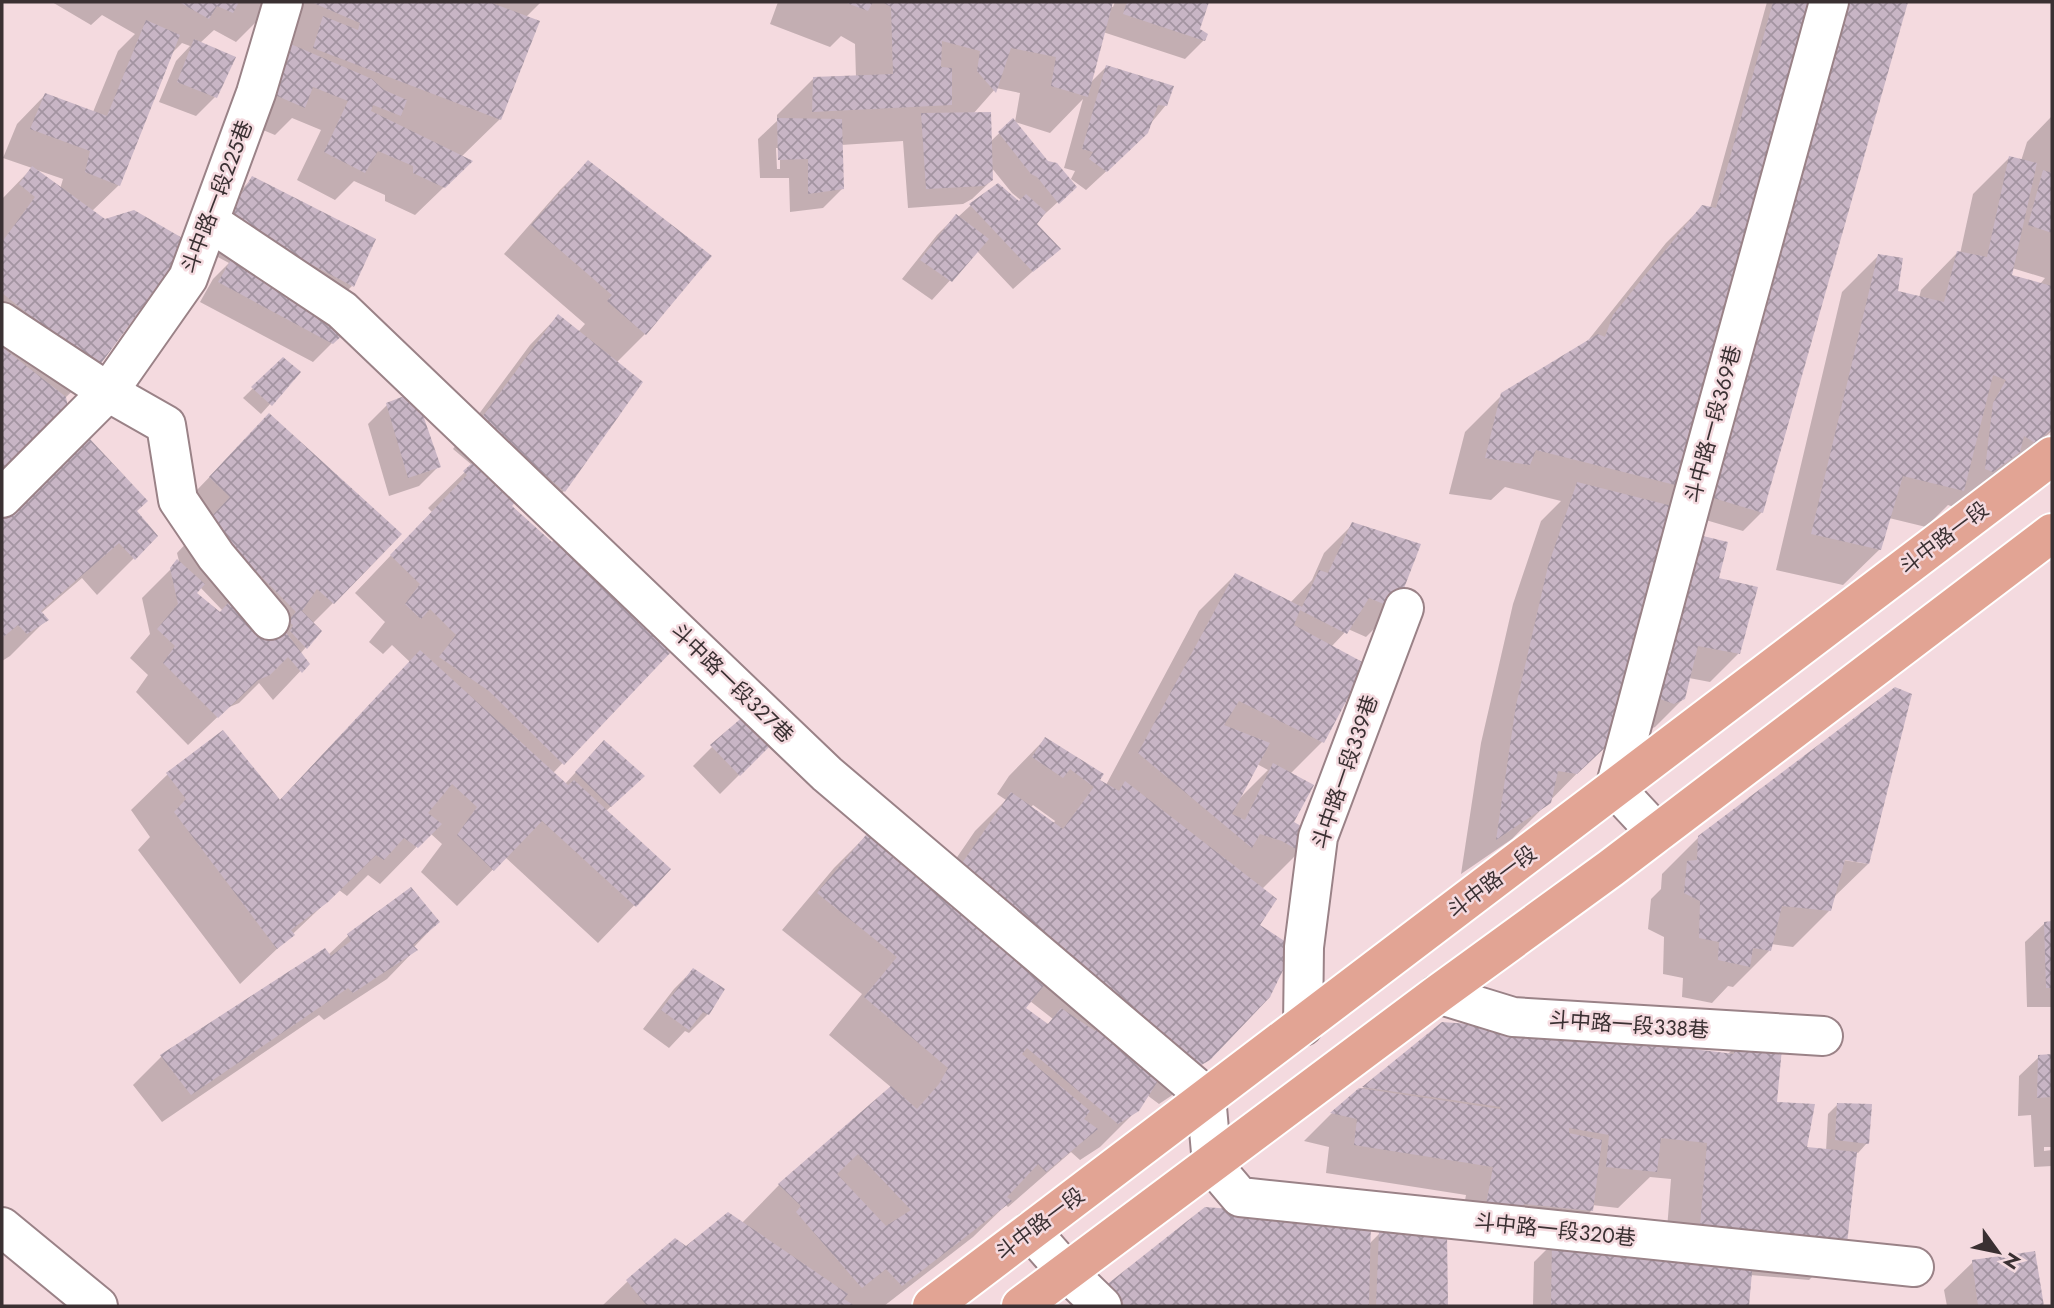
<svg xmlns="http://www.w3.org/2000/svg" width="2054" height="1308" viewBox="0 0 2054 1308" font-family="Jost,'Noto Sans TC',sans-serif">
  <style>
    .shadow { fill: #0003; fill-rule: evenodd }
    .building { fill: url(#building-cross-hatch); fill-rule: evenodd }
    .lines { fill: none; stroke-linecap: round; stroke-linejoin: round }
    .minor-casing { stroke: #9a8287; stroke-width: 42 }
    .major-casing { stroke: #fff; stroke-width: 42 }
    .minor { stroke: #fff; stroke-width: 38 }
    .major { stroke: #e2a494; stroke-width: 38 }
    .labels { text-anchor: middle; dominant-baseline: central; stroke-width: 5; stroke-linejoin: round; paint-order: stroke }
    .street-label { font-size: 21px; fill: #3a3032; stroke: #f4dadf }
  </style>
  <defs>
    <pattern id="building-cross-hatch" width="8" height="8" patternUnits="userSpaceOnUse" patternTransform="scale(1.75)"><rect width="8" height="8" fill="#c8b5c5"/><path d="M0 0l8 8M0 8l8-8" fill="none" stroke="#a394a1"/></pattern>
  </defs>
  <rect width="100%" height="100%" fill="#f4dadf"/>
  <g class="shadow">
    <path d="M52 2H273L272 6 236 42 214 30 200 43 215 97 196 116 159 102 176 61 190 46 182 43 171 54 119 185 91 212 96 368 64 399 2 478V199L32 168 3 158 17 124 45 95 93 112 118 51 135 34 102 15 91 25ZM34 169 63 179 60 189Z"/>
    <polygon points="287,2 541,2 526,17 500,119 461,157 470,162 415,215 385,201 385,195 354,181 335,200 297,180 321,130 292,118 275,135 241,121"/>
    <path d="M778 2H1111L1110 6 1113 7 1115 2H1207L1198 29 1204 40 1185 59 1103 32 1090 83 1106 67 1166 105 1127 152 1086 190 1071 179 1075 171 1064 168 1083 99 1050 133 1015 122 1020 93 996 88 973 114 990 142 1013 120 1047 163 1074 187 1034 224 1058 249 1013 289 977 251 932 300 902 279 937 235 956 216 958 217 970 206 998 186 1019 203 1022 201 1012 193 991 167 992 180 972 199 963 204 908 208 903 141 841 145 842 189 823 208 790 212 789 178H760L758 139 777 121V115L814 78 856 77 855 44 841 36 830 47 770 24ZM776 148H780V169H777Z"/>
    <polygon points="1767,2 1906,2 1762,512 1743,531 1682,513 1609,741 1512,839 1461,874 1481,743 1513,604 1541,521 1561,501 1505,487 1491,500 1449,494 1465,432 1502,395 1586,343 1666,243 1703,206 1710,208"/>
    <path d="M2052 116V431L1997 479 1993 476 1956 508 1948 505 1926 527 1889 518 1880 549 1843 585 1776 570 1842 292 1878 256 1896 293 1919 298 1921 290 1957 253 1960 254 1973 194 2009 158 2021 161 2027 142ZM2012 268 2045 278 2040 284 2010 276Z"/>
    <polygon points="588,162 645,334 616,363 641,382 564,491 536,519 514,501 509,506 670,651 553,773 565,784 585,762 623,795 606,811 669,869 598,943 505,857 457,906 421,872 442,844 430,833 380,884 368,875 347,896 339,890 240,984 138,850 150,837 131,810 168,774 279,801 410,662 392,645 383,654 369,642 385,622 355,593 432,512 428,508 472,465 453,449 530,345 558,316 578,332 585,324 504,254 560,190"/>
    <polygon points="252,179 352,286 325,313 345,330 313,362 200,302 213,279 229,263 199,247 224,207"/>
    <polygon points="283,359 299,372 261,414 243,398"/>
    <polygon points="387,405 439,466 419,486 389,496 368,424"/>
    <path d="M269 415 333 603 312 624 306 647 300 654 307 664 273 700 259 683 239 703 227 708 188 745 136 692 148 675 130 658 150 634 142 598 179 561 177 553 195 534 174 514ZM200 587 223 611 220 614 195 594Z"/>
    <polygon points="2,512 135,512 156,536 97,595 82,578 41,613 46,620 10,656 2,661"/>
    <path d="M1353 524 1394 609 1366 637 1348 629 1331 647 1322 742 1290 774 1291 823 1300 851 1262 889 1258 926 1208 1058 1171 1096 1159 1104 1147 1095 1137 1110 1100 1147 1080 1160 1071 1152 1008 1207 1006 1205 973 1237 884 1306H602L627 1282 675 1241 686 1248 741 1224 779 1185 892 1088 829 1035 862 994 782 930 834 868 871 831 938 885 975 831 1006 800 997 794 1009 776 1045 739 1106 785 1199 611 1235 575 1290 603 1312 580 1324 553ZM1257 764 1268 770 1240 798ZM1033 805 1055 821 1053 824 1030 808ZM1030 1001 1053 1019 1047 1025 1024 1008Z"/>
    <polygon points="1704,538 1739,653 1710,682 1689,678 1684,698 1655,727 1644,732 1675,566"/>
    <polygon points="770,744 720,794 693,766 712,747"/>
    <polygon points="1699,837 1868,864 1833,898 1830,910 1793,947 1771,944 1769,951 1733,987 1728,986 1712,1003 1682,997 1683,978 1663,974 1664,937 1648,929 1651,899 1661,889 1662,874"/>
    <polygon points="438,922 413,948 415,950 387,979 324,1020 319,1015 162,1122 133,1085 161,1057 328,955 348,936"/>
    <polygon points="2045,923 2052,923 2052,1007 2027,1007 2025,942"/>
    <polygon points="693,970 723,990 708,1014 689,1033 685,1031 669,1048 643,1029 674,989"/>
    <polygon points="1443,1023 1727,1055 1735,1047 1805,1149 1826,1151 1828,1114 1838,1104 1867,1143 1858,1153 1855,1152 1846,1243 1809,1280 1750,1275 1747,1306 1533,1306 1534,1262 1553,1243 1665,1254 1671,1179 1650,1177 1618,1208 1592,1205 1592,1210 1563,1238 1501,1232 1491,1243 1458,1238 1466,1195 1326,1173 1329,1147 1304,1141 1331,1114"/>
    <polygon points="2052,1056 2052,1147 2044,1147 2044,1151 2052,1150 2052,1166 2034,1167 2031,1115 2018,1116 2019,1076 2039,1057"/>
    <polygon points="1379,1234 1446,1235 1446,1306 1087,1306 1368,1245"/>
    <polygon points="2033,1253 2042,1306 1947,1306 1944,1290 1973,1262"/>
  </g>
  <g class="building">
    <polygon points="179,2 239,2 233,13 217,6 209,19"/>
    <polygon points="311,2 489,2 540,21 501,120 313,48 323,16 358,30 360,23"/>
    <polygon points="844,2 873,2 868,11"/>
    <polygon points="882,2 1113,2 1088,97 1051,86 1056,57 1011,48 996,93 977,71 980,51 942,41 941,67 952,68 952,105 812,112 813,77 893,74 891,7"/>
    <polygon points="1127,2 1209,2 1200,29 1208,34 1205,41 1123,14"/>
    <polygon points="1773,2 1826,2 1691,489 1536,450 1530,465 1485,458 1501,393 1598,334 1605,337 1613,315 1702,205 1716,208"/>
    <polygon points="1839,2 1908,2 1763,513 1700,494"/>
    <polygon points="146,20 180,35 120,186 85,172 90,151 30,129 45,93 107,116"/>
    <polygon points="194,39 236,57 217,98 177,82"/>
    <polygon points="286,42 372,79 384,90 407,100 401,116 373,105 371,111 473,161 445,188 413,173 413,166 378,151 365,173 324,152 348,101 313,87 305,108 268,92"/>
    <polygon points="1106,65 1174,86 1167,106 1158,105 1148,133 1107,172 1089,159 1093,152 1082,149"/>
    <polygon points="991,112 993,180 984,186 926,189 921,113"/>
    <polygon points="777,118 842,119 844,189 808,194 808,159 778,160"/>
    <polygon points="1013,118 1048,161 1057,163 1077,187 1059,204 1037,177 1031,174 998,132"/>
    <polygon points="2009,156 2037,163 2012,275 2052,286 2052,429 2035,443 2024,436 2020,452 1993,472 1985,469 1993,403 2006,380 1993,375 1964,491 1903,476 1881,550 1811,534 1878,254 1903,258 1898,291 1944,302 1957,251 1987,257"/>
    <polygon points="588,160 712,256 646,335 607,301 612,295 531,225"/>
    <polygon points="32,166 105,219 134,210 184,239 182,253 97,369 2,293 2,242 35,197 19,184"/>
    <polygon points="2043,170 2052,173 2052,233 2028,225"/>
    <polygon points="252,176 376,239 354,287 226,219"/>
    <polygon points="998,183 1019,201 1026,194 1046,212 1037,224 1061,249 1033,272 969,204"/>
    <polygon points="956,214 989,239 952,282 920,260"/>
    <polygon points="232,258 348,330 333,344 218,282"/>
    <polygon points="558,314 643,382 565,492 480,420"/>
    <polygon points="2,347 66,397 68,408 2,475"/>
    <polygon points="283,357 301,372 272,406 251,387"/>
    <polygon points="415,392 441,467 408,478 386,403"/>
    <polygon points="269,413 402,534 334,604 317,589 302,611 322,631 307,649 290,631 293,625 288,621 296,612 215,529 213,515 230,497 209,477"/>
    <polygon points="88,437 148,501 137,511 158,536 135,560 119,543 41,611 49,620 27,634 18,625 2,638 2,510"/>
    <polygon points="479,457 522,493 512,506 552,542 564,530 672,651 564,765 489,691 439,657 456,635 430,609 421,619 405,604 420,584 390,555 467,475 463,471"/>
    <polygon points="1577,482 1672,506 1611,742 1577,774 1558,771 1551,803 1496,840 1516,705 1548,566"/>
    <polygon points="1352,522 1421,544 1396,609 1369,598 1347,634 1300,610 1294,625 1366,664 1324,743 1239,701 1224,725 1270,743 1232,814 1245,820 1273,763 1314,785 1294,822 1313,833 1301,852 1282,841 1260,834 1252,848 1138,753 1235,573 1302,607 1319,570 1328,573"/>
    <polygon points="1703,536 1728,542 1719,578 1758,587 1740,654 1698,646 1685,699 1674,704 1660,699"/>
    <polygon points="177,559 205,584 197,593 220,612 228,603 262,635 275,618 310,664 302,673 288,657 270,675 258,680 218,718 163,663 175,646 157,629 178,604 170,568"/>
    <polygon points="420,650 568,785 574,780 671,869 636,907 542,821 494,871 457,835 477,807 452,784 428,813 442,824 418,848 404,838 384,860 376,855 328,902 291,930 295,935 277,949 174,812 186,799 166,773 223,730 280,800"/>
    <polygon points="1895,687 1912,694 1869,864 1845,860 1831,911 1782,906 1771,951 1753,948 1750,967 1718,960 1719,942 1699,938 1700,901 1684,893 1687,861 1697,860 1698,836"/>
    <polygon points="745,715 772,744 740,776 710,745"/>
    <polygon points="1045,737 1104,774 1100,780 1119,791 1125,781 1277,899 1260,925 1286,942 1287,962 1270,997 1210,1060 1196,1068 954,875 1011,792 1063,829 1094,787 1070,769 1063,778 1032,757"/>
    <polygon points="604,740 645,776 611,807 575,772"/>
    <path d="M871 829 1053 974 1026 1008 1048 1024 1061 1008 1095 1031 1105 1018 1166 1068 1139 1111 1118 1124 1027 1048 1022 1054 1090 1111 1084 1119 1098 1129 1046 1172 1038 1164 1007 1197 1012 1201 902 1286 886 1269 862 1288 796 1212 801 1206 778 1184 891 1086 917 1109 939 1084 948 1068 864 997 897 957 817 893ZM858 1154 911 1210 886 1226 837 1174Z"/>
    <polygon points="411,887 440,922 413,945 418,950 353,993 348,988 191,1095 160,1055 325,948 331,956 351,941 347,934"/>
    <polygon points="2052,921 2052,988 2046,988 2044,922"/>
    <polygon points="693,968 725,989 709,1015 703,1012 689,1030 661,1010"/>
    <polygon points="1442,1022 1511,1027 1734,1054 1735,1045 1782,1048 1777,1102 1815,1104 1807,1147 1857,1152 1847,1244 1741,1236 1742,1229 1700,1225 1707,1143 1661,1138 1657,1172 1606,1167 1609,1135 1569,1128 1569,1133 1602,1140 1593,1211 1524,1204 1521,1215 1485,1210 1493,1167 1354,1145 1357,1119 1330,1113 1359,1088 1500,1109 1501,1107 1362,1087"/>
    <polygon points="2052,1054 2052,1097 2037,1098 2038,1055"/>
    <polygon points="1837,1103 1872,1104 1869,1144 1835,1140"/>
    <polygon points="1205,1207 1371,1220 1369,1306 1126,1306 1105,1286"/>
    <polygon points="728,1212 848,1294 844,1299 855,1306 647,1306 626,1280 675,1238 686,1246"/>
    <polygon points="1379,1232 1447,1233 1448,1306 1376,1306"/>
    <polygon points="1552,1241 1753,1261 1749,1306 1551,1306"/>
    <polygon points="2035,1251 2044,1306 1978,1306 1972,1260"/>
  </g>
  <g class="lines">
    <defs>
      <g id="minor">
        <polyline points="210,222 342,310 827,774 1206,1096 1212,1164 1240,1197 1914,1267"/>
        <polyline points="2,322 108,392 166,425 178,500 216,556 270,620"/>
        <polyline points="2,498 108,392 188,278 256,93 283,2"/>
        <polyline points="1657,833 1615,788 1692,500 1829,2"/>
        <polyline points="1438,994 1513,1017 1823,1036"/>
        <polyline points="1303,1026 1304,947 1318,837 1404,608"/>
        <polyline points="2,1227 98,1306"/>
        <polyline points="1031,1231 1067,1272 1102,1306"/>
      </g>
      <g id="major">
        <polyline points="932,1306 2052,456"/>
        <polyline points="1021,1306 1438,994 1611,868 2052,533"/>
      </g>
    </defs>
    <use href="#minor" class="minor-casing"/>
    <use href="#major" class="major-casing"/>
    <use href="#minor" class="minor"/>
    <use href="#major" class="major"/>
  </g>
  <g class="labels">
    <g class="street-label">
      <text transform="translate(217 197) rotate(-69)">斗中路一段225巷</text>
      <text transform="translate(1713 424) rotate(-75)">斗中路一段369巷</text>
      <text transform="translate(1944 538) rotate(-37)">斗中路一段</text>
      <text transform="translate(732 683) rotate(44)">斗中路一段327巷</text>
      <text transform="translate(1345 772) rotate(-71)">斗中路一段339巷</text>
      <text transform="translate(1492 882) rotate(-37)">斗中路一段</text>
      <text transform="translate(1629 1025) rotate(4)">斗中路一段338巷</text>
      <text transform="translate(1040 1224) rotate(-37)">斗中路一段</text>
      <text transform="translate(1555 1230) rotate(6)">斗中路一段320巷</text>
    </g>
  </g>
  <rect width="2054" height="1308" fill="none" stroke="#3a3032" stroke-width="7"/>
  <g transform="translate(1998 1252) rotate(123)" stroke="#f4dadf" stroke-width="5" paint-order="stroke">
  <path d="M0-5L12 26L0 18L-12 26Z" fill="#3a3032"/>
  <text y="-10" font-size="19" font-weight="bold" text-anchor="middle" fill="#3a3032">N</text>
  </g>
</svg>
